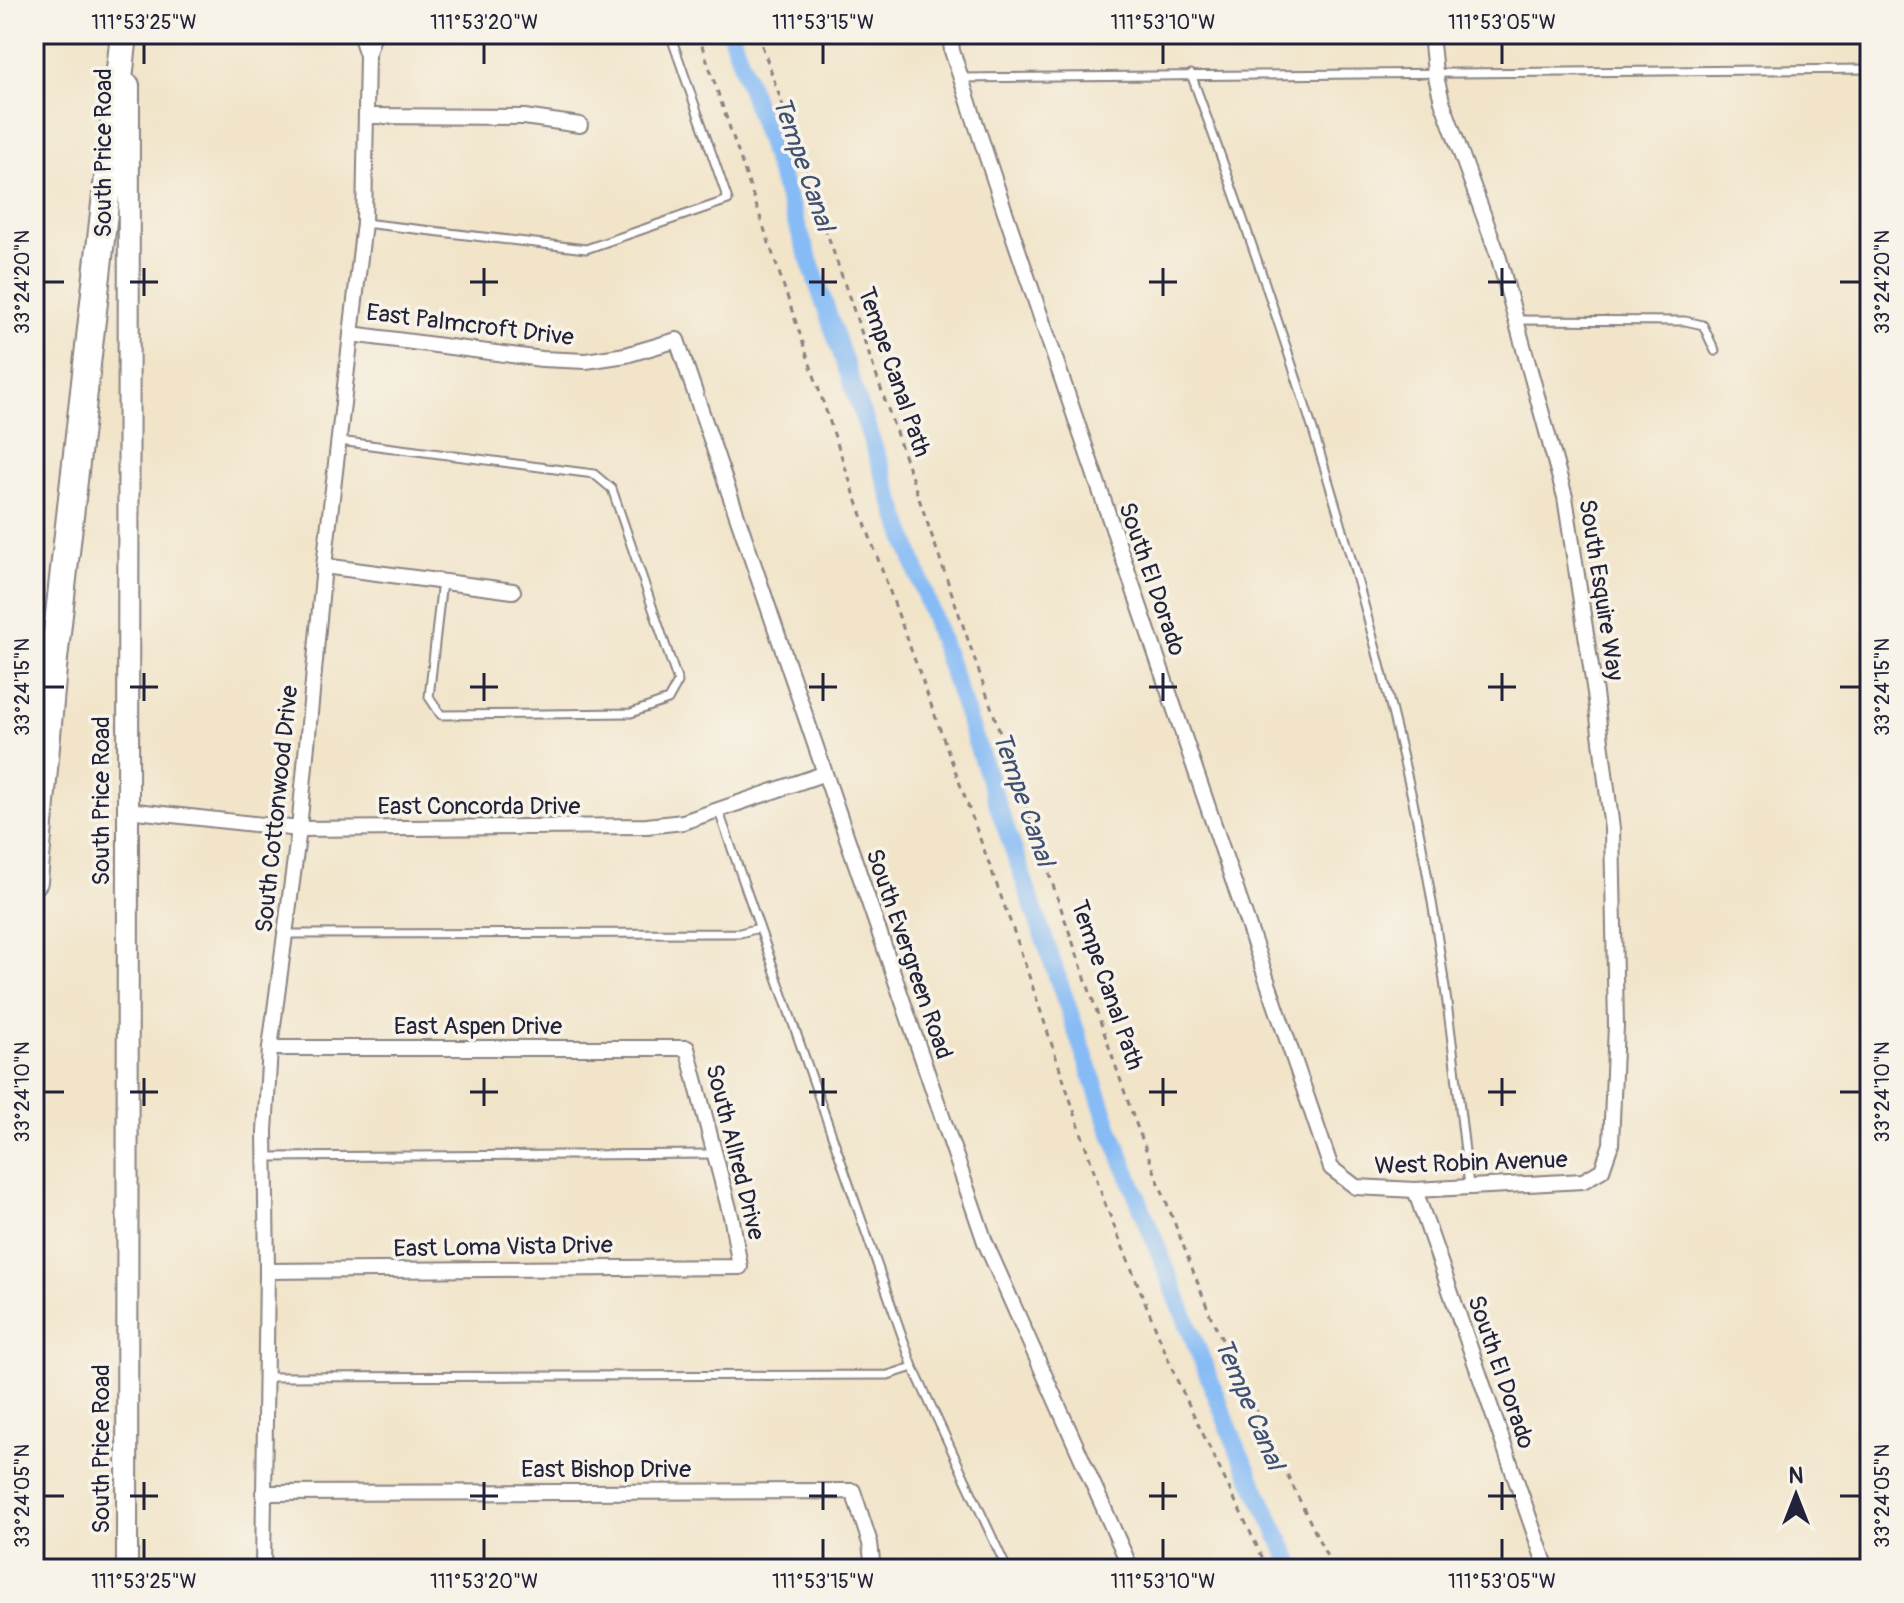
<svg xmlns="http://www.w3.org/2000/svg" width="1904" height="1603" viewBox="0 0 1904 1603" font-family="Pangolin,sans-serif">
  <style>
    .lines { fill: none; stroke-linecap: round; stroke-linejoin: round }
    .canal { stroke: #86bbf5; stroke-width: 18 }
    .service-casing { stroke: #8a8382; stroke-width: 11 }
    .minor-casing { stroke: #8a8382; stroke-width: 18 }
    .secondary-casing { stroke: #8a8382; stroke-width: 24 }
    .motorway-casing { stroke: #8a8382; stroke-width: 30 }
    .path { stroke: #8a8382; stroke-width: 3; stroke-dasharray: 6 6; stroke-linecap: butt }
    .service { stroke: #fff; stroke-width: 7 }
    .minor { stroke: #fff; stroke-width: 14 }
    .secondary { stroke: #fff; stroke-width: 20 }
    .motorway { stroke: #fff; stroke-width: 26 }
    .ticks { fill: none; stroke: #22223b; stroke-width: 3 }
    .labels { text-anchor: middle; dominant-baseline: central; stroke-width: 7; stroke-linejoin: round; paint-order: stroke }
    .street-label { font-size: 24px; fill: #22223b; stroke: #f7f3e8 }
    .water-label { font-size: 26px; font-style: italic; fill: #405073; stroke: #f7f3e8 }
    .neatline { fill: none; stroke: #22223b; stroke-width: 3 }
    .ticks-label { font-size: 20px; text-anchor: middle; fill: #22223b }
  </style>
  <rect width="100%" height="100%" fill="#f7f3e8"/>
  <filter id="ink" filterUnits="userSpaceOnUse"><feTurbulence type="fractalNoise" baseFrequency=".0125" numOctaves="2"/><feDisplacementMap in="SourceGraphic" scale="16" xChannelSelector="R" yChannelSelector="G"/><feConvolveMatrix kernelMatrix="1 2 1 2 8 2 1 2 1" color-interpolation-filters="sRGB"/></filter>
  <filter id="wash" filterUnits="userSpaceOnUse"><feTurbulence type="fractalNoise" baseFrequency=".006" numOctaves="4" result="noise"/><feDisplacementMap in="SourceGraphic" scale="32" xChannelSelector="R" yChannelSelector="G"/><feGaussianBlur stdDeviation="1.8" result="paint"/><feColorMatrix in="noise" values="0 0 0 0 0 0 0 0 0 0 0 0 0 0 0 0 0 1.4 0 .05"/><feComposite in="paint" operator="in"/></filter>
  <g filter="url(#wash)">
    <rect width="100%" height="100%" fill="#f1e4c9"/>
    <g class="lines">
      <polyline class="canal" points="731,34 1109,1126 1237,1448 1294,1569"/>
    </g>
  </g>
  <g filter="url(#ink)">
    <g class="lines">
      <defs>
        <g id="service">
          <path d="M1191 74C1278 311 1357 551 1412 797 1440 925 1454 1056 1469 1186"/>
          <polyline points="961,78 1870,69"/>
          <polyline points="364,223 586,249 728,200 670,34"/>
          <polyline points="1517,320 1685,321 1703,325 1715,351"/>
          <polyline points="339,441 594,474 612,489 678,682 668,700 631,713 441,715 429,697 442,581"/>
          <polyline points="718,809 913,1367 1007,1569"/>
          <polyline points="285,934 740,933 759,928"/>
          <polyline points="266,1157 715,1154"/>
          <polyline points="265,1377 888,1375 913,1367"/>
        </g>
        <g id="minor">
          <polyline points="360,34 367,55"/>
          <polyline points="950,34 952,51 999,194 1331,1168 1356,1187 1415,1190 1583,1181 1602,1170 1611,1144 1616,1025 1612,829 1595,693 1565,497 1498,255 1442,101 1435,73 1431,34"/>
          <polyline points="1869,34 1870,67"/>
          <polyline points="367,116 524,117 580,125"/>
          <polyline points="351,334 542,359 586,361 626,355 677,340 985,1242 1131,1569"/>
          <polyline points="324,566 513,591"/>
          <polyline points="127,810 299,829 647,826 683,822 823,774"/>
          <polyline points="1415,1190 1547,1569"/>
          <polyline points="267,1271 740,1267 732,1220 687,1048 270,1048"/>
          <polyline points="1870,1349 1870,1434"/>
          <polyline points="263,1493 853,1491 870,1543 873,1569"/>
          <polyline points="263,1569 267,1271 265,1131 270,1048 299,829 324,566 364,223 367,55 374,34"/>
          <polyline points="1870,1569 1870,1501"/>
        </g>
        <polyline id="secondary" points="127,1569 129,85"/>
        <polyline id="motorway" points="34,881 53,668 124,34"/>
      </defs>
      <use href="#service" class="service-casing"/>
      <use href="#minor" class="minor-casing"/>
      <use href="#secondary" class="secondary-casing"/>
      <use href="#motorway" class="motorway-casing"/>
      <g class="path">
        <polyline points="698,34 855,496 1018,943 1104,1201 1176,1378 1268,1569"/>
        <polyline points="758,34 1133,1116 1211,1317 1333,1569"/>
      </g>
      <use href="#service" class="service"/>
      <use href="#minor" class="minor"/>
      <use href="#secondary" class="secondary"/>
      <use href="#motorway" class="motorway"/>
    </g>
  </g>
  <path class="ticks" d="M144 44V64M484 44V64M823 44V64M1163 44V64M1502 44V64M144 268V296M484 268V296M823 268V296M1163 268V296M1502 268V296M44 282H64M130 282H158M470 282H498M809 282H837M1149 282H1177M1488 282H1516M1840 282H1860M144 673V701M484 673V701M823 673V701M1163 673V701M1502 673V701M44 687H64M130 687H158M470 687H498M809 687H837M1149 687H1177M1488 687H1516M1840 687H1860M144 1078V1106M484 1078V1106M823 1078V1106M1163 1078V1106M1502 1078V1106M44 1092H64M130 1092H158M470 1092H498M809 1092H837M1149 1092H1177M1488 1092H1516M1840 1092H1860M144 1482V1510M484 1482V1510M823 1482V1510M1163 1482V1510M1502 1482V1510M44 1496H64M130 1496H158M470 1496H498M809 1496H837M1149 1496H1177M1488 1496H1516M1840 1496H1860M144 1539V1559M484 1539V1559M823 1539V1559M1163 1539V1559M1502 1539V1559"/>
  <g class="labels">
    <g class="street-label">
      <text transform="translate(103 153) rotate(-90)">South Price Road</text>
      <text transform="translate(470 325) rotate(7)">East Palmcroft Drive</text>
      <text transform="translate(894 372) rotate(71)">Tempe Canal Path</text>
      <text transform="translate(1152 579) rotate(71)">South El Dorado</text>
      <text transform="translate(1601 590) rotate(81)">South Esquire Way</text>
      <text transform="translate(101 801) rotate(-90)">South Price Road</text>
      <text x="479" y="806">East Concorda Drive</text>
      <text transform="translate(277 809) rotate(-84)">South Cottonwood Drive</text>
      <text transform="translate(909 954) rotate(71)">South Evergreen Road</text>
      <text transform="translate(1107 985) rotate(71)">Tempe Canal Path</text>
      <text x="478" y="1026">East Aspen Drive</text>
      <text transform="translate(735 1152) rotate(76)">South Allred Drive</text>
      <text transform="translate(1471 1163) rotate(-2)">West Robin Avenue</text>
      <text transform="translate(503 1247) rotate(-1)">East Loma Vista Drive</text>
      <text transform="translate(1501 1372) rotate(71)">South El Dorado</text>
      <text transform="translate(101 1449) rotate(-90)">South Price Road</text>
      <text x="606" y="1469">East Bishop Drive</text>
    </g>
    <g class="water-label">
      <text transform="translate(803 164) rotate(71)">Tempe Canal</text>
      <text transform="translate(1023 799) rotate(71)">Tempe Canal</text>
      <text transform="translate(1249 1404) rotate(67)">Tempe Canal</text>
    </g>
  </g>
  <rect width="1904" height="1603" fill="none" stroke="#f7f3e8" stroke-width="88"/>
  <g transform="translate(1796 1495)" stroke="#f7f3e8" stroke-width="6" paint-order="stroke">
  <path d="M0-6L14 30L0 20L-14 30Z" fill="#22223b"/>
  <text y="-12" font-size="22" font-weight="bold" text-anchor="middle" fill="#22223b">N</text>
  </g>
  <rect x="44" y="44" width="1816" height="1515" class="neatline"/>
  <g class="ticks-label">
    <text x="144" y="29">111°53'25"W</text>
    <text x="484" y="29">111°53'20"W</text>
    <text x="823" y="29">111°53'15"W</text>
    <text x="1163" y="29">111°53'10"W</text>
    <text x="1502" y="29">111°53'05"W</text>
    <text transform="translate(22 282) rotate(-90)" y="7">33°24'20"N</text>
    <text transform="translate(1882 282) rotate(-90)" y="7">33°24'20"N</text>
    <text transform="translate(22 687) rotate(-90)" y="7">33°24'15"N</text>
    <text transform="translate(1882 687) rotate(-90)" y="7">33°24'15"N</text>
    <text transform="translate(22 1092) rotate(-90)" y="7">33°24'10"N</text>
    <text transform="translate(1882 1092) rotate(-90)" y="7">33°24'10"N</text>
    <text transform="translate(22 1496) rotate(-90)" y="7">33°24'05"N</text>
    <text transform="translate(1882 1496) rotate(-90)" y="7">33°24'05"N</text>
    <text x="144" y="1588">111°53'25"W</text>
    <text x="484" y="1588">111°53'20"W</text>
    <text x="823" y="1588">111°53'15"W</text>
    <text x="1163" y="1588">111°53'10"W</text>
    <text x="1502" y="1588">111°53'05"W</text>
  </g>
</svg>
